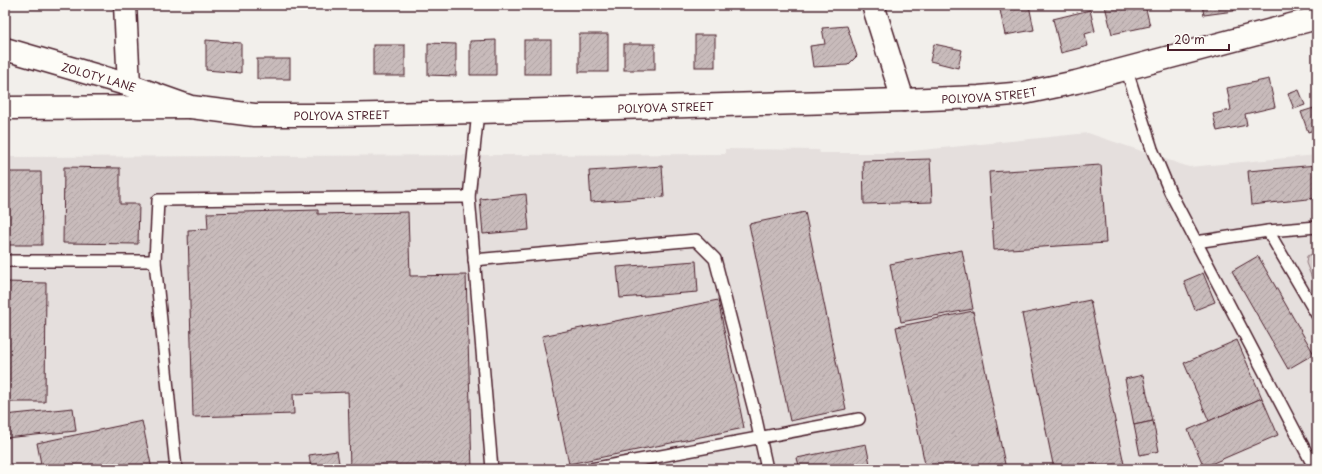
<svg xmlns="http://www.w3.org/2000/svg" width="1322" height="474" viewBox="0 0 1322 474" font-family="'Playpen Sans',sans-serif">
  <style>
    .built { fill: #e5dfdd }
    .grass { fill: #d9d0cf; stroke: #92787d }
    .building { fill: url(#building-hatch); stroke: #4a1f2b }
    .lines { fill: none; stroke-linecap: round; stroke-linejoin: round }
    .service-casing { stroke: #4a1f2b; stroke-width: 14 }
    .minor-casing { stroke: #4a1f2b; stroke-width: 25 }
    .secondary-casing { stroke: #4a1f2b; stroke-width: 25 }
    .service { stroke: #fdfcf7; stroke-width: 11 }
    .minor { stroke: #fdfcf7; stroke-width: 22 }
    .secondary { stroke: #fdfcf7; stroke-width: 22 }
    .labels { text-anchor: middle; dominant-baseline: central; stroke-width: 3; stroke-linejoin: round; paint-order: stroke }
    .street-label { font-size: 11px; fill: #4a1f2b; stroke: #fdfcf7 }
  </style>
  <defs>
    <pattern id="building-hatch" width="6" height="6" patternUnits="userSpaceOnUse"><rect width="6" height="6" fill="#c8bbbb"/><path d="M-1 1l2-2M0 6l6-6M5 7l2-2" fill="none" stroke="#ada0a1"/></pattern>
  </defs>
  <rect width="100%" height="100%" fill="#f2efeb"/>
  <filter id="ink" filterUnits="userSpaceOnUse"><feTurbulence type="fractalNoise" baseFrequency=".025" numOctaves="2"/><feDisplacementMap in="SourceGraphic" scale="8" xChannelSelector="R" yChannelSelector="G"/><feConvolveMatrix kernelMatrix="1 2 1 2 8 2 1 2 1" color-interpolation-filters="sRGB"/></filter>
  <g filter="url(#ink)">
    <polygon class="built" points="1088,133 1189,167 1317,155 1317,469 5,469 5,157 725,154 725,149 819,150 820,153 893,153"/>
    <polygon class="grass" points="1317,252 1317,291 1306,263 1307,256"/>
    <g class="building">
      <polygon points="30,5 64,5 65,8 30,8"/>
      <polygon points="999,5 1029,5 1034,30 1005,35"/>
      <polygon points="1109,5 1145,5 1150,26 1112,34 1105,6"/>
      <polygon points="1202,5 1233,5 1234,11 1204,15"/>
      <polygon points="1090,10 1095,31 1085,34 1088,46 1061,53 1053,19"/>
      <polygon points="847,26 857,56 848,65 813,67 810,46 825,44 822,28"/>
      <rect x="579" y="34" width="29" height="38"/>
      <rect x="695" y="35" width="20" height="32"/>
      <polygon points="206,40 241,43 241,73 206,70"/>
      <polygon points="496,40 496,75 470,75 470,41"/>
      <rect x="524" y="40" width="27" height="34"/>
      <polygon points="428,43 456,44 456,76 428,75"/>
      <rect x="624" y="44" width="31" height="26"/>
      <polygon points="934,44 962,50 958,68 930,61"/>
      <rect x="373" y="45" width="32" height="31"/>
      <rect x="257" y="59" width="33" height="20"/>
      <polygon points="1269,79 1275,107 1245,114 1247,125 1217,131 1213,114 1231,110 1227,88"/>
      <polygon points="1299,90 1305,105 1294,109 1288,94"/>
      <polygon points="1317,107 1317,129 1308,132 1301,112"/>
      <polygon points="930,159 932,202 864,204 863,161"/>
      <polygon points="1101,165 1106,243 994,250 989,172"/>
      <polygon points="1317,165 1317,198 1251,205 1248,171"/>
      <polygon points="662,166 664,197 591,202 589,171"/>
      <polygon points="64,167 120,168 120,204 139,204 138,244 63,243"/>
      <polygon points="5,172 41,172 42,245 5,245"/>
      <polygon points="526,194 529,230 483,234 480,199"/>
      <polygon points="318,210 318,214 408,212 410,276 466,275 472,469 350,469 348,392 293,394 294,414 193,417 188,230 208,229 207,213"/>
      <polygon points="805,212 846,409 790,421 749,224"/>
      <polygon points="962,250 973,309 901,322 890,264"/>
      <polygon points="1258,256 1314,354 1288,369 1232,271"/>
      <polygon points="696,261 698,292 620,298 617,267"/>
      <polygon points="1203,273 1215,302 1195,310 1184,281"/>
      <polygon points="6,282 46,283 45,402 5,402"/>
      <polygon points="718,300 744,428 569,464 542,336"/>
      <polygon points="1090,300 1125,469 1054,469 1022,314"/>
      <polygon points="973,311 1006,469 926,469 896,327"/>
      <polygon points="1237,340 1262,398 1209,421 1184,363"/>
      <polygon points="1143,375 1153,421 1134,425 1125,379"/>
      <polygon points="1262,398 1278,435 1204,467 1188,430"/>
      <polygon points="73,408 76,431 5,438 5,415"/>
      <polygon points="142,421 152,469 42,469 37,443"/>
      <polygon points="1153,421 1159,451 1140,455 1134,425"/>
      <polygon points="866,444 871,469 800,469 797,458"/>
      <polygon points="337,451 340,469 311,469 309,455"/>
      <polygon points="764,464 765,469 740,469"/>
    </g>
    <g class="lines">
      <defs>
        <g id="service">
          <polyline points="1126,68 1152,149 1170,192 1315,469"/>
          <polyline points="478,112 469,197 492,469"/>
          <polyline points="1268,231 1317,315"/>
          <polyline points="1196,242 1268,231 1317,227"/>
          <polyline points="474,260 696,240 715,259 754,410 767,469"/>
          <polyline points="5,261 155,261"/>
          <polyline points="176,469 155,261 158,200 469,197"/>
          <polyline points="591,469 859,419"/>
        </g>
        <g id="minor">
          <polyline points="125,5 129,85"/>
          <polyline points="873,5 903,100"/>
          <polyline points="5,108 188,107"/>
        </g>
        <g id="secondary">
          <path id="s1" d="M5 49 129 85 191 107 254 115H333L478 112 903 100 979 97 1024 93 1076 82 1317 18"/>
        </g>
      </defs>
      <use href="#service" class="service-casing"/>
      <use href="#minor" class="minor-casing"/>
      <use href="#secondary" class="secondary-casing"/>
      <use href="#service" class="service"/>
      <use href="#minor" class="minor"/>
      <use href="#secondary" class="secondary"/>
    </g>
  </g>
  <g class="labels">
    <g class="street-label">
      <text stroke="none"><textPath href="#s1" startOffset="98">ZOLOTY LANE</textPath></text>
      <text stroke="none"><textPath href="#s1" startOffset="994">POLYOVA STREET</textPath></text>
      <text stroke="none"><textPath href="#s1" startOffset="670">POLYOVA STREET</textPath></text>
      <text stroke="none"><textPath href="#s1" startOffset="346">POLYOVA STREET</textPath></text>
    </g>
  </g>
  <rect width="1322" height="474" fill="none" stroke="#fdfcf7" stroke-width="20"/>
  <rect x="10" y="10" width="1302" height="454" fill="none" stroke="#4a1f2b" stroke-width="1.5" filter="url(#ink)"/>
  <path d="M1168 44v6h61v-6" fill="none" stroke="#4a1f2b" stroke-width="2"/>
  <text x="1174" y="44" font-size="12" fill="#4a1f2b" stroke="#fdfcf7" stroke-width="3" paint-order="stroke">20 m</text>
</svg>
